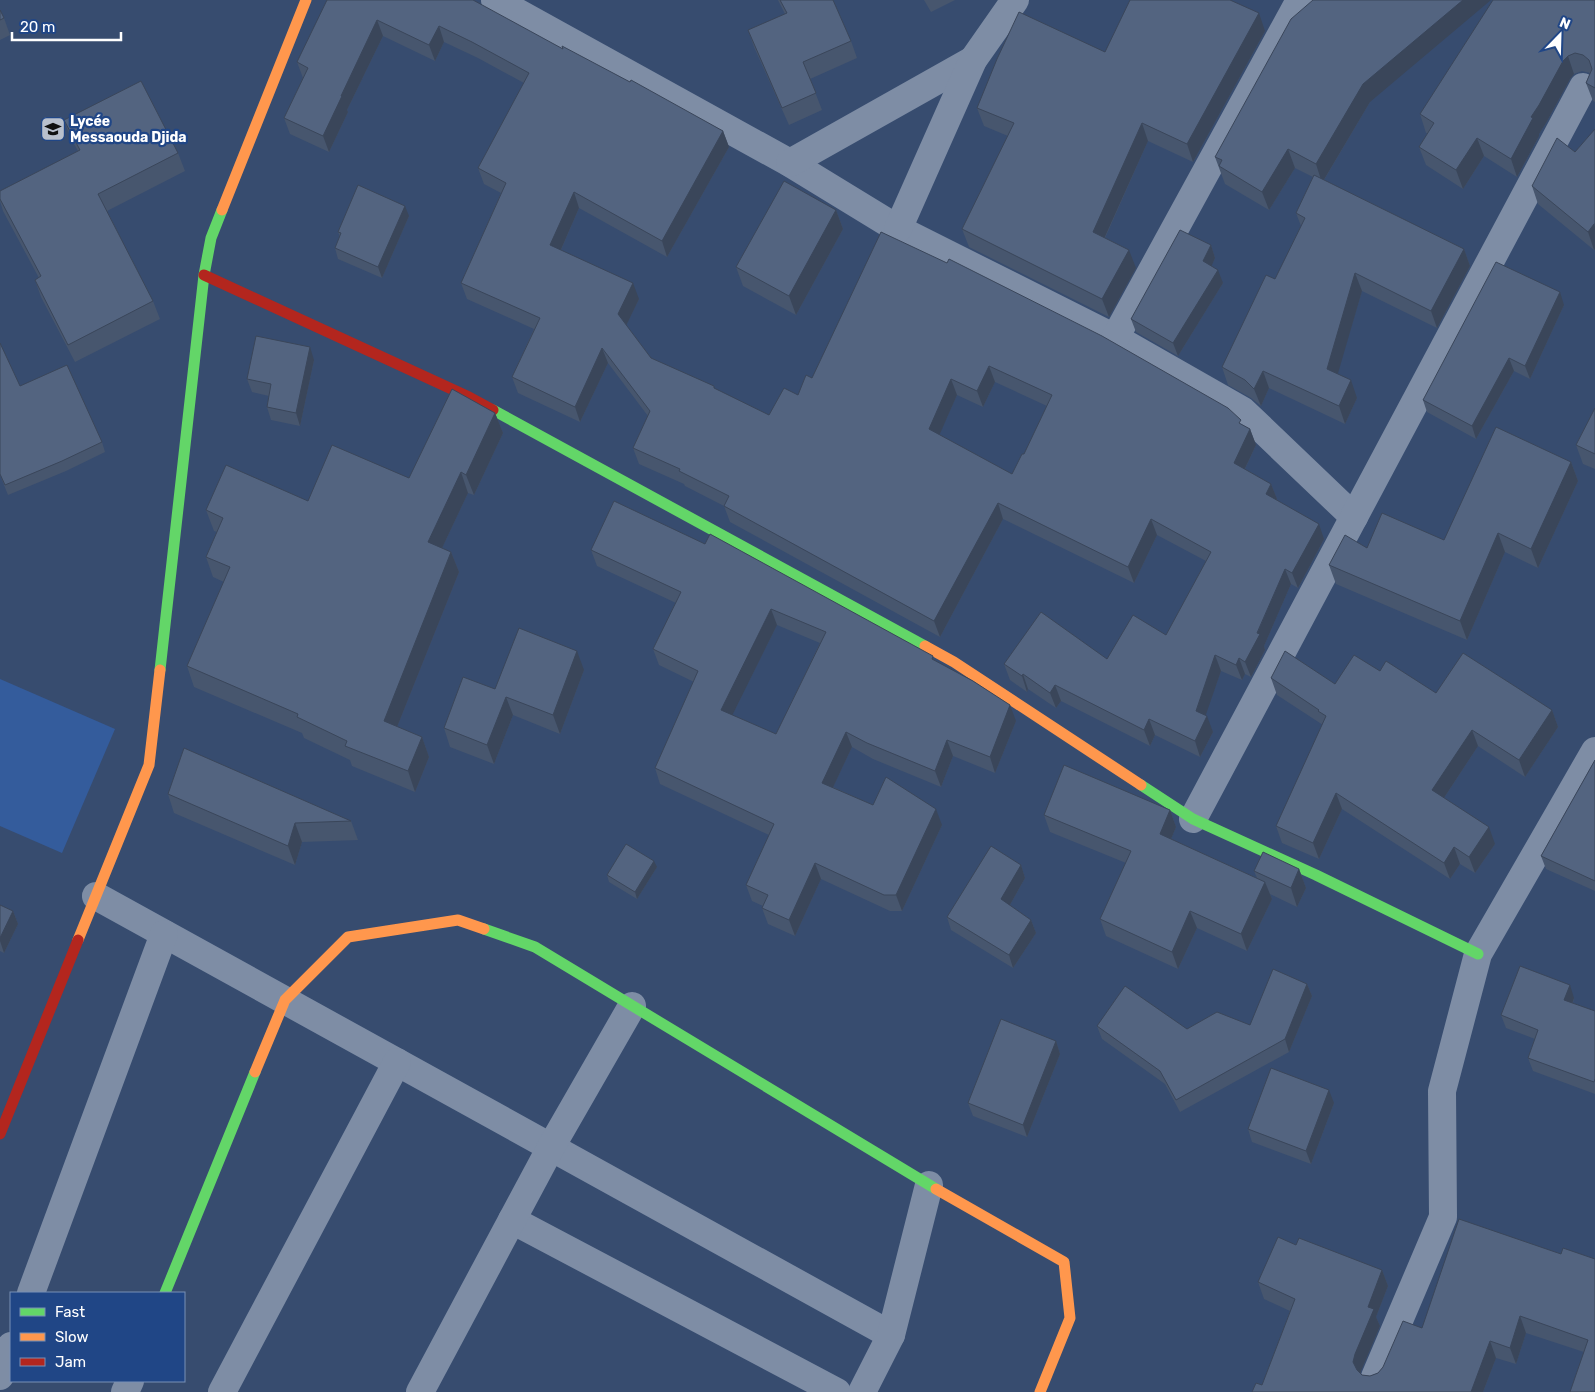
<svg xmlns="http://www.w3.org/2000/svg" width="1595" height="1392" viewBox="0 0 1595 1392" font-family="Rubik,sans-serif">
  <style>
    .green { fill: #345c9c }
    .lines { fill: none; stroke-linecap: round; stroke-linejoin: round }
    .street { stroke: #7e8da5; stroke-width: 28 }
    .fast { stroke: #63d668; stroke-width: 11 }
    .slow { stroke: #ff974d; stroke-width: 11 }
    .jam { stroke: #b3261e; stroke-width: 11 }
    .wall { fill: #47566e; fill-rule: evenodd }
    .shaded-wall { fill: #3a465a }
    .building { fill: #536480; stroke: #3a465a; fill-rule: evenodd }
    .labels { text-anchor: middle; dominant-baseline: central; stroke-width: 4.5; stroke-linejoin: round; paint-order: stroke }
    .poi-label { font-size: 14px; font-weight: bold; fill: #fff; stroke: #204686; text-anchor: start }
  </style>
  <rect width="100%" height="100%" fill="#374c6f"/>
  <polygon class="green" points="0,679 115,729 62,853 0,826"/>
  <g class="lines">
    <g class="street">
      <polyline points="495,0 790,163 898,229 1115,338 1243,411 1354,517"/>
      <polyline points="790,163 973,60"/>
      <polyline points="898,229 973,60 1015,0"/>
      <polyline points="1115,338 1300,0"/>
      <polyline points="1193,819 1583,87"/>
      <polyline points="96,896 891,1335"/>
      <polyline points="512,1220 837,1392"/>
      <polyline points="31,1293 164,934"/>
      <polyline points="0,1376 11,1346"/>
      <polyline points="1375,1377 1443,1217 1442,1091 1478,954 1595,751"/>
      <polyline points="125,1392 130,1381"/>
      <polyline points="222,1392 397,1062"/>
      <polyline points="420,1392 551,1147 632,1006"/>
      <polyline points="862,1392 891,1335 929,1185"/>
    </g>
    <g class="fast">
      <polyline points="493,410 925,646"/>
      <polyline points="160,670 204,275 211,238 222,210"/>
      <polyline points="1141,785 1193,819 1316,875 1478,954"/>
      <polyline points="484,929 535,947 936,1189"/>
      <polyline points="165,1293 255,1072"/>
    </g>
    <g class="slow">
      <polyline points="222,210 306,0"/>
      <polyline points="925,646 954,662 1141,785"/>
      <polyline points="78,940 149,765 160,670"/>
      <polyline points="255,1072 285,1000 348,937 458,920 484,929"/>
      <polyline points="936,1189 1064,1262 1070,1318 1040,1392"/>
    </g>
    <g class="jam">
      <polyline points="204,275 469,397 493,410"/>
      <polyline points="0,1134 78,940"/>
    </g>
  </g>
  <g class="wall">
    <path d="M327 0 563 49 630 82 723 131 729 147 667 257 579 208 561 250 639 299 626 325 651 358 769 415 798 395 812 378 881 232 1250 429 1256 445 1245 469 1271 484 1277 499V500L1324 539 1298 588 1291 584 1264 646 1265 650 1251 677 1245 674 1242 680 1221 671 1205 715 1213 732 1200 757 1155 735 1150 746 1061 701 1056 708 1028 689 1027 692 1010 680 1004 664 1107 659 1166 635 1206 561 1157 535 1134 583 1003 519 940 637 730 522 724 506 685 486 684 484 639 464 633 448 648 416 608 363 580 422 518 393 512 377 534 329 467 299 461 283 501 193 484 184 478 168 524 83 478 58 444 42 435 61 383 36 347 110 348 112 329 152 290 134 284 118 303 78 297 62ZM995 382 1047 406 1024 454 1012 474 939 435 957 395 983 407Z"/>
    <polygon points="778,0 833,0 851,41 857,58 810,79 822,110 789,125 754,47 748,30 785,14"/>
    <polygon points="924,0 955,0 931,12"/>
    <polygon points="1595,0 1595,102 1593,101 1586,83 1590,73 1582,71 1574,74 1570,79 1546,123 1539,134 1539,136 1517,177 1484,156 1463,189 1426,165 1419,147 1428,133 1426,133 1420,114"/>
    <polygon points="0,10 4,18 10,35 0,40"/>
    <polygon points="1265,31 1193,162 1148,141 1105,238 1136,268 1109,317 969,247 962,229 1008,136 984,126 977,108 1105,52"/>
    <polygon points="1370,102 1324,180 1464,249 1470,266 1437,328 1362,291 1337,374 1357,398 1345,424 1269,388 1261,406 1251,398 1228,385 1222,367 1275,279 1301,226 1296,213 1313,177 1295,168 1269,210 1225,184 1215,157"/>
    <polygon points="64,120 178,153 185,171 107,211 153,301 160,319 75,362 41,297 35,280 39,278 3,211 0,201 0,191 78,151 70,137"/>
    <polygon points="1595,129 1595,249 1594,250 1538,204 1532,186 1575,152"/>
    <polygon points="836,210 843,229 796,315 743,286 736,267"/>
    <polygon points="409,216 382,278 338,259 335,248 340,237 338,232"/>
    <polygon points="1211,245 1215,258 1211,266 1223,283 1178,356 1136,332 1131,319"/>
    <polygon points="1564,305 1530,379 1514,371 1476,439 1427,412 1423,400"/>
    <polygon points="0,343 20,386 102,442 105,452 66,471 8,495 0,475"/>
    <polygon points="314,360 300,426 271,420 267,407 269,396 252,392 247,379"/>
    <polygon points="1595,408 1595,469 1583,464 1576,445"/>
    <polygon points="495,413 503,433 474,495 468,493 442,548 451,552 459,572 397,727 422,737 429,757 415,792 352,766 350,760 304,738 302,733 194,687 187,666 224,582 213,577 206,557 217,532 214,531 206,510 308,501 409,478"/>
    <polygon points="1571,462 1578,481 1538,568 1505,552 1467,640 1336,584 1329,565 1367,548 1444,540"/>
    <path d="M591 550 935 661 1016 721 995 773 953 756 941 787 873 759 852 747 833 787 873 805 942 825 902 911H890L821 879 795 936 768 924 762 908 763 906 752 901 746 885 769 835 660 784 655 768 694 682 659 665 653 649 676 603 597 566ZM777 625 820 643 776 734 732 715Z"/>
    <polygon points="584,670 560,734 513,715 494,764 450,747 444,728 495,689"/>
    <polygon points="1380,671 1436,693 1552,710 1558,727 1525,777 1478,746 1444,798 1495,844 1475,873 1460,864 1450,879 1342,809 1319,859 1282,843 1276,826 1323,725 1277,695 1271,678 1335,684"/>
    <polygon points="1595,760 1595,891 1546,869 1541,856"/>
    <polygon points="168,794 351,821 358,840 302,842 295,865 174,813"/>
    <polygon points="1170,810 1176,827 1171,839 1257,878 1254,871 1299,869 1306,888 1297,907 1270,894 1272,899 1247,951 1197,928 1178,969 1106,936 1100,919 1126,863 1050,832 1044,815"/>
    <polygon points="1021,865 1025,878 1010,905 1031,920 1036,933 1013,968 951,930 947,917"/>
    <polygon points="657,867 637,899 609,882 607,875"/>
    <polygon points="0,905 13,911 18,924 4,953 0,951"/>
    <polygon points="1307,984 1312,996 1289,1052 1180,1112 1165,1084 1102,1039 1097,1026 1187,1029 1250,1025"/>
    <polygon points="1574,998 1573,1003 1595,1011 1595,1094 1533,1071 1528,1058 1535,1039 1506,1028 1501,1015"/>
    <polygon points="1056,1041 1060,1054 1027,1137 973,1116 968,1103"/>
    <polygon points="1334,1103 1311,1164 1252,1142 1248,1129"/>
    <polygon points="1296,1245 1382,1270 1388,1286 1376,1317 1380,1326 1360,1373 1362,1375 1370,1376 1378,1373 1422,1328 1561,1254 1595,1259 1595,1392 1584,1352 1526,1333 1516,1364 1496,1358 1483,1392 1252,1392 1262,1385 1290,1311 1264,1299 1258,1282"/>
  </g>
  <g class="shaded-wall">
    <polygon points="1463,0 1491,0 1370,102 1322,183 1316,164 1363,84"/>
    <polygon points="1259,13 1265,31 1193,162 1187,144"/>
    <polygon points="377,20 383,36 347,110 348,112 329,152 323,136 341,96"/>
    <polygon points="439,26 444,42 435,61 429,45"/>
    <polygon points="1568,56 1574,74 1570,79 1546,123 1539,134 1539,136 1517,177 1511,159 1531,117 1563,61"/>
    <polygon points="1142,123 1148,141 1099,250 1093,232"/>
    <polygon points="723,131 729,147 667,257 662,241"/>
    <polygon points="1477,138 1484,156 1463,189 1456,170"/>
    <polygon points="1288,149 1295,168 1269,210 1262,192"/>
    <polygon points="574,192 579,208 556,261 550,245"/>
    <polygon points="405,206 409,216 382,278 378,267"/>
    <polygon points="836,210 843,229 796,315 789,296"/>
    <polygon points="1594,224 1595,226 1595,249 1594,250 1588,232"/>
    <polygon points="1211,245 1215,258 1208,274 1203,261"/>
    <polygon points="1464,249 1470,266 1437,328 1431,311"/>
    <polygon points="1129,250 1136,268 1109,317 1102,299"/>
    <polygon points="1218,270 1223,283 1178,356 1173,343"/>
    <polygon points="1355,273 1362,291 1334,387 1327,369"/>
    <polygon points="633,283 639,299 624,330 618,314"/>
    <polygon points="1560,292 1564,305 1530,379 1525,366"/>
    <polygon points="310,347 314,360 300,426 296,413"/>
    <polygon points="602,348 608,363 580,422 575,407"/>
    <polygon points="1509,358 1514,371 1476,439 1472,426"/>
    <polygon points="989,366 995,382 983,407 977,391"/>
    <polygon points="1263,371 1269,388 1261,406 1254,389"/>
    <polygon points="951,379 957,395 935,445 929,429"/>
    <polygon points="1351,380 1357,398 1345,424 1339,406"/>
    <polygon points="495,413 503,433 474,495 466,475"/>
    <polygon points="1250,429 1256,445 1240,479 1234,463"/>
    <polygon points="1571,462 1578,481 1538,568 1531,549"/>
    <polygon points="461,472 468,493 435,563 428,542"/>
    <polygon points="1271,484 1277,499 1271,510 1266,494"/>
    <polygon points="998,503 1003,519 940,637 934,621"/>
    <polygon points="1151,519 1157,535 1134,583 1128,567"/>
    <polygon points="1319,524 1324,539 1298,588 1292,573"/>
    <polygon points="1498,533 1505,552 1467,640 1460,621"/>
    <polygon points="451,552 459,572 391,742 384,721"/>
    <polygon points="1285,569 1291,584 1264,646 1265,650 1251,677 1245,662"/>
    <polygon points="771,609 777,625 727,726 721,710"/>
    <polygon points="577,651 584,670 560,734 553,715"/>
    <polygon points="1215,655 1221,671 1202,726 1196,711"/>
    <polygon points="1239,658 1245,674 1242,680 1236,665"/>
    <polygon points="1023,674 1028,689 1027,692 1022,676"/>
    <polygon points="1055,685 1061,701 1056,708 1050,693"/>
    <polygon points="506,697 513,715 494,764 487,745"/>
    <polygon points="1010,705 1016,721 995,773 990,757"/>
    <polygon points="1552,710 1558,727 1525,777 1519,760"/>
    <polygon points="1207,716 1213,732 1200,757 1195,741"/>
    <polygon points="1149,719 1155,735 1150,746 1144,730"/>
    <polygon points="1472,730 1478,746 1438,807 1432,790"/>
    <polygon points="846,732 852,747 828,798 822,783"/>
    <polygon points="422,737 429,757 415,792 408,771"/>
    <polygon points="947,740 953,756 941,787 935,771"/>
    <polygon points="1336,793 1342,809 1319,859 1313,843"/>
    <polygon points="936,809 942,825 902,911 896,895"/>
    <polygon points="1170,810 1176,827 1166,851 1160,834"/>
    <polygon points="295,823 302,842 295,865 288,846"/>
    <polygon points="1489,827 1495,844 1475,873 1469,857"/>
    <polygon points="1454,847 1460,864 1450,879 1444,863"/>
    <polygon points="654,861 657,867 637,899 635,892"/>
    <polygon points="815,863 821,879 795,936 789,920"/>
    <polygon points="1021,865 1025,878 1006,912 1001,899"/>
    <polygon points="1299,869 1306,888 1297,907 1291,888"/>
    <polygon points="1265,882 1272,899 1247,951 1241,934"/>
    <polygon points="13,911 18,924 4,953 0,941 0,938"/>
    <polygon points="1190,911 1197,928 1178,969 1172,952"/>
    <polygon points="1031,920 1036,933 1013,968 1009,955"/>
    <polygon points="1307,984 1312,996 1289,1052 1285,1039"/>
    <polygon points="1570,985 1574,998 1569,1013 1564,1000"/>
    <polygon points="1056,1041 1060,1054 1027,1137 1023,1125"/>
    <polygon points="1329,1090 1334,1103 1311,1164 1306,1151"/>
    <polygon points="1382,1270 1388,1286 1376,1317 1380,1326 1361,1371 1360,1378 1353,1362 1355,1354 1368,1307"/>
    <polygon points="1520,1316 1526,1333 1516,1364 1510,1348"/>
    <polygon points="1490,1341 1496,1358 1483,1392 1471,1392"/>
  </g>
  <g class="building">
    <path d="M327 0H473L563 49 562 46 630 82 631 80 723 131 662 241 574 192 550 245 633 283 618 314 651 358 714 386V388L769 415 784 388 798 395 806 375 812 378 881 232 947 263 949 259 1102 336 1228 408 1241 420 1239 423 1250 429 1234 463 1271 484 1266 494 1319 524 1292 573 1285 569 1257 633 1260 634 1245 662 1239 658 1236 665 1215 655 1196 711 1207 716 1195 741 1149 719 1144 730 1055 685 1050 693 1023 674 1022 676 1004 664 1041 612 1107 659 1133 615 1166 635 1211 552 1151 519 1128 567 998 503 934 621 724 506 729 496 679 471 680 469 633 448 650 411 602 348 575 407 512 377 540 318 461 283 506 183 478 168 529 73 472 42 439 26 429 45 377 20 341 96H342L323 136 284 118 308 68 297 62ZM989 366 1052 395 1024 454H1022L1012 474 929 429 951 379 977 391Z"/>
    <polygon points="780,0 833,0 851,41 803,62 816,93 782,108 748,30 787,13"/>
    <polygon points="1130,0 1230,0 1259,13 1187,144 1142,123 1093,232 1129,250 1102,299 962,229 1014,123 977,108 997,59 1019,12 1105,52"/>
    <polygon points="1313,0 1463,0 1363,84 1316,164 1288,149 1262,192 1219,166 1222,160 1215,157 1291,19"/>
    <polygon points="1493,0 1595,0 1595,88 1586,83 1592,69 1589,60 1583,55 1575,53 1568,56 1563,61 1539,105 1531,117 1533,118 1511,159 1477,138 1456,170 1419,147 1434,123 1420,114"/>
    <polygon points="0,10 4,18 0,20"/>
    <polygon points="141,81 178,153 98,194 153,301 68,345 35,280 41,276 0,199 0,191 80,150 64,120"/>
    <polygon points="1595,129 1595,224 1594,224 1588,232 1532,186 1557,138 1575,152"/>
    <polygon points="1314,175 1464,249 1431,311 1355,273 1327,369 1351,380 1339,406 1263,371 1254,389 1245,380 1222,367 1266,275 1275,279 1305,218 1296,213"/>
    <polygon points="784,181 836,210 789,296 736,267"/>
    <polygon points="358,185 405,206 378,267 335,248 341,233 338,232"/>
    <polygon points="1180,230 1211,245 1203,261 1218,270 1173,343 1131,319"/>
    <polygon points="1496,262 1560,292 1525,366 1509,358 1472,426 1423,400"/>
    <polygon points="256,336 310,347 296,413 267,407 271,384 247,379"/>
    <polygon points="0,343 20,386 67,365 102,442 62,461 5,485 0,474"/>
    <polygon points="452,389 495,413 466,475 461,472 428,542 451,552 384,721 422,737 408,771 345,746 347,741 297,717 298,714 187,666 230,567 206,557 223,518 206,510 226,465 308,501 332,445 409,478"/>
    <polygon points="1595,408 1595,454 1576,445"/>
    <polygon points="1496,427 1571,462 1531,549 1498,533 1460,621 1329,565 1345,535 1367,548 1382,513 1444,540"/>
    <path d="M614 501 705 544 710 534 933 656 932 659 973 681 1010 705 990 757 947 740 935 771 867 743 846 732 822 783 873 805 886 777 936 809 896 895H884L815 863 789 920 762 908 768 895 746 885 774 824 655 768 698 671 653 649 681 592 591 550ZM771 609 826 632 776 734 721 710Z"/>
    <polygon points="519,628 577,651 553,715 506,697 487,745 444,728 463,677 495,689"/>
    <polygon points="1285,651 1335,684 1354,655 1380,671 1386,661 1436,693 1463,653 1552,710 1519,760 1472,730 1432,790 1489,827 1469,857 1454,847 1444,863 1336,793 1313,843 1276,826 1326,716 1318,711 1319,710 1271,678"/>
    <polygon points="184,748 351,821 295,823 288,846 168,794"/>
    <polygon points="1595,760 1595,881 1541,856"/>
    <polygon points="1064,765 1170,810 1160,834 1265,882 1241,934 1190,911 1172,952 1100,919 1131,851 1044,815"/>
    <polygon points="626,844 654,861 635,892 607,875"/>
    <polygon points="991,846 1021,865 1001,899 1031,920 1009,955 947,917"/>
    <polygon points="1263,852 1299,869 1291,888 1254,871"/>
    <polygon points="0,905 13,911 0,938"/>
    <polygon points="1520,966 1570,985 1564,1000 1595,1011 1595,1079 1594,1082 1528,1058 1538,1030 1501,1015"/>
    <polygon points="1273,969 1307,984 1285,1039 1176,1100 1160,1071 1097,1026 1125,986 1187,1029 1217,1012 1250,1025"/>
    <polygon points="1001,1019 1056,1041 1023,1125 968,1103"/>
    <polygon points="1271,1068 1329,1090 1306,1151 1248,1129"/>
    <polygon points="1459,1219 1561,1254 1563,1248 1595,1259 1595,1392 1570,1392 1588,1340 1520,1316 1510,1348 1490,1341 1471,1392 1252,1392 1256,1383 1262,1385 1295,1299 1258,1282 1278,1237 1296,1245 1299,1238 1382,1270 1368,1307 1374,1309 1355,1354 1353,1362 1357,1370 1362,1375 1370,1376 1378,1373 1383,1367 1403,1321 1422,1328"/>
  </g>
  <defs>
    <symbol id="school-square" viewBox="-11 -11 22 22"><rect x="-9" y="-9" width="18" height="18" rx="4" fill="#b9c0cd" stroke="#204686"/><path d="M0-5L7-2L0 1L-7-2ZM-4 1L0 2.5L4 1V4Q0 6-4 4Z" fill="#111"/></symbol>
  </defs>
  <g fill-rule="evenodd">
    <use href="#school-square" x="39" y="115" width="28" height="28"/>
  </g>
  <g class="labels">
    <g class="poi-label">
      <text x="70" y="121">Lycée<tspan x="70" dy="16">Messaouda Djida</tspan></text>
    </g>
  </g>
  <rect x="10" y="1292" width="175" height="90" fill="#204686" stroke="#7990b6"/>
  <rect x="20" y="1308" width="25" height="8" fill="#63d668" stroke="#7990b6"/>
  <text x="55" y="1317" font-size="15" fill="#ffffff">Fast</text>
  <rect x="20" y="1333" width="25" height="8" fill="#ff974d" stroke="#7990b6"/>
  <text x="55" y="1342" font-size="15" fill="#ffffff">Slow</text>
  <rect x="20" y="1358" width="25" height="8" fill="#b3261e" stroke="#7990b6"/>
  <text x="55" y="1367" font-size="15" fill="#ffffff">Jam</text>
  <g transform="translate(1560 35) rotate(23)" stroke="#204686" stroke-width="4" paint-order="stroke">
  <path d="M0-4L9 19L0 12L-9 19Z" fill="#ffffff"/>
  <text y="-8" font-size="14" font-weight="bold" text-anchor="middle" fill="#ffffff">N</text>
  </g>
  <path d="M12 32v8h109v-8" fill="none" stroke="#ffffff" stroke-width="2.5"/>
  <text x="20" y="32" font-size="15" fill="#ffffff" stroke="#204686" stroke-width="4" paint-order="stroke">20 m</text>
</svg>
